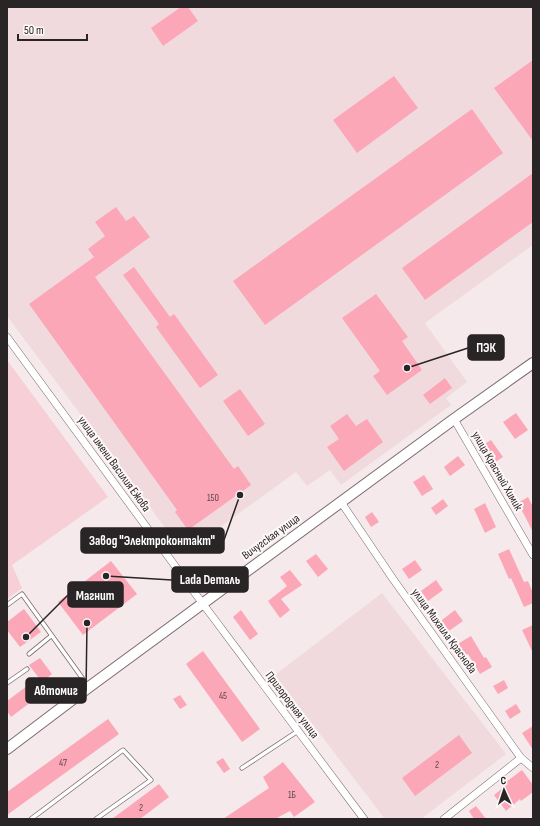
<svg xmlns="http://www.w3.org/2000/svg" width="540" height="826" viewBox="0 0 540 826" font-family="'Sofia Sans Condensed',sans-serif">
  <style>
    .built { fill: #f0dadd }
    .green { fill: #f7cfd6 }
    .building { fill: #fca7b7 }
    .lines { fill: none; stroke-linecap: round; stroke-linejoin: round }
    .lane-casing { stroke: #796d6f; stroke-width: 5 }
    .street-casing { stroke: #796d6f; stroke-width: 8 }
    .secondary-casing { stroke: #796d6f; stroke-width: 12 }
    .lane { stroke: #fff; stroke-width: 3.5 }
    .street { stroke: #fff; stroke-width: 7 }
    .secondary { stroke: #fff; stroke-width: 10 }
    .labels { text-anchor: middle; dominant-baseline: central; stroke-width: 4; stroke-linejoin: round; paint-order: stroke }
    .number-label { font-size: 10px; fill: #5e454a }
    .street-label { font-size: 12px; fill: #292425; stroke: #fef8f9 }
    .leader { fill: none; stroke: #292425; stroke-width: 1.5 }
    .callout-dot { fill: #292425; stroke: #fef8f9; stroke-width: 1.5 }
    .callout { fill: #292425; stroke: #292425; stroke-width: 1.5 }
    .callout-label { font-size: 13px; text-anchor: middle; font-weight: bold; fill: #fff }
  </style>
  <rect width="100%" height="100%" fill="#f6e9eb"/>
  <g class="built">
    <polygon points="7,7 533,7 533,245 425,323 467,382 446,398 451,405 341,485 330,470 307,486 296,472 184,553 7,316"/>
    <polygon points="382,593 506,754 421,819 385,819 275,675"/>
  </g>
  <polygon class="green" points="7,360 108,497 12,565 22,588 7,599"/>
  <g class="building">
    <polygon points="181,7 188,7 198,21 163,46 151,28"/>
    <polygon points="533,60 533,141 494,88"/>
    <polygon points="394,76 418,108 357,153 333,120"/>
    <polygon points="472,109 503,153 265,325 233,281"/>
    <polygon points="533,173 533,222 425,300 402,268"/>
    <polygon points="116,207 126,221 134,216 150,237 95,277 234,469 238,466 251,485 188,530 175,512 177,510 29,304 94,257 88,249 105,236 95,222"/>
    <polygon points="134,267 170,317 174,314 218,375 200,388 156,327 159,324 123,275"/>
    <polygon points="376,294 408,337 402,341 422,370 387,395 373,376 380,371 342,318"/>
    <polygon points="445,378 452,388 430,404 423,395"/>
    <polygon points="240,389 265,424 248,436 223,401"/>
    <polygon points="516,413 528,430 515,439 503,422"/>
    <polygon points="347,414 356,426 367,419 383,442 344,471 327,447 339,439 330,426"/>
    <polygon points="491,440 503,457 492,464 481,446"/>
    <polygon points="458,456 465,465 450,476 444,467"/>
    <polygon points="424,475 433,489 422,496 413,482"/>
    <polygon points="528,497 533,507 533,532 518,503"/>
    <polygon points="443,499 448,506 436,515 431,508"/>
    <polygon points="485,503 496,527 485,533 474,509"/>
    <polygon points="372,512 379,522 371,527 365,517"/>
    <polygon points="509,549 524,582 528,581 533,593 533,603 524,607 511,578 509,579 498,554"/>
    <polygon points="316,554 328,569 318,577 306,561"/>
    <polygon points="415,560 422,570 409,579 402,569"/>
    <polygon points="111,561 137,594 83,635 58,602"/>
    <polygon points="290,570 302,585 281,599 290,610 280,618 268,601 287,586 280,577"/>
    <polygon points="436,580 443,590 428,601 421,591"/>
    <polygon points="24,609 41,632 20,647 7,630 7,622"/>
    <polygon points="241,610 258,634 250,640 233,617"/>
    <polygon points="455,610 463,621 446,633 438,623"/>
    <polygon points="533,625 533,653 522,630"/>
    <polygon points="471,636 484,658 486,657 492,667 480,674 468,654 465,656 456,645"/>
    <polygon points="203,651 260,729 242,742 186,664"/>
    <polygon points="40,658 52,674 42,682 29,665"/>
    <polygon points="504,680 508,688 498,694 493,686"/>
    <polygon points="31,683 40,695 11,717 7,711 7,701"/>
    <polygon points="180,695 187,705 180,709 173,699"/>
    <polygon points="516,704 521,712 510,719 505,711"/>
    <polygon points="108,719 119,734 7,815 7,792"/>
    <polygon points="533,726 533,750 522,733"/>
    <polygon points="459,735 472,753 415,796 402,778"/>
    <polygon points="223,758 230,769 224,773 216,762"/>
    <polygon points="283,762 315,802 294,817 290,811 275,819 223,819 269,788 263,777"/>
    <polygon points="522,770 533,785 533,792 521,801 520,799 506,811 494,795 508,784 506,782"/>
    <polygon points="159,784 169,797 140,819 112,819"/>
    <polygon points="476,806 486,819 474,819 469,811"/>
  </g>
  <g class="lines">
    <defs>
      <g id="lane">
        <polyline points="7,605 22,594 88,686"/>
        <polyline points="29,654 51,636"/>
        <polyline points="7,683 27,669"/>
        <polyline points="242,768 298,731"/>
        <polyline points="31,819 123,750 151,780 96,819"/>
      </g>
      <g id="street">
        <polyline points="7,337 203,604 364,819"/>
        <polyline points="454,419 533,555"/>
        <polyline points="341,502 393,579 521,758 533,768"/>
        <polyline points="444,819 521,758"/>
      </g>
      <polyline id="secondary" points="7,749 89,687 454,419 533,363"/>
    </defs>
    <use href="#lane" class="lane-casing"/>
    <use href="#street" class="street-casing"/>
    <use href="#secondary" class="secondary-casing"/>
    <use href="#lane" class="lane"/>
    <use href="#street" class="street"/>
    <use href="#secondary" class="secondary"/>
  </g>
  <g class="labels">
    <g class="number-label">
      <text x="213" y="498">150</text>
      <text x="223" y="696">45</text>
      <text x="63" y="763">47</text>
      <text x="437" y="765">2</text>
      <text x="292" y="795">1Б</text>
      <text x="141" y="808">2</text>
    </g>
    <g class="street-label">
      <text transform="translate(114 464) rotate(54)">улица имени Василия Ежова</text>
      <text transform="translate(497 471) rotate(60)">улица Красный Химик</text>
      <text transform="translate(271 537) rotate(-36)">Вичугская улица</text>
      <text transform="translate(444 631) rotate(54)">улица Михаила Краснова</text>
      <text transform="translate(292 705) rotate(53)">Пригородная улица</text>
    </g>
  </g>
  <path class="leader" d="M407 368L468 348M240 495L224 540M106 576L172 580M26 637L68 595M87 623L86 691"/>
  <g class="callout-dot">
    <circle cx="407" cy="368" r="4"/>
    <circle cx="240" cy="495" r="4"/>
    <circle cx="106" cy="576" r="4"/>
    <circle cx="26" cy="637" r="4"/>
    <circle cx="87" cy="623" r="4"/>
  </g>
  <g class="callout">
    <rect x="468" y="335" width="36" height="25" rx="4"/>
    <rect x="81" y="528" width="143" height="25" rx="4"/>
    <rect x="172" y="567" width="76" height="25" rx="4"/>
    <rect x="68" y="582" width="55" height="25" rx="4"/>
    <rect x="26" y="678" width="60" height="25" rx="4"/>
  </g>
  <g class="callout-label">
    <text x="486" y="352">ПЭК</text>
    <text x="152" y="545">Завод "Электроконтакт"</text>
    <text x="210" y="584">Lada Dеталь</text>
    <text x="95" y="600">Магнит</text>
    <text x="56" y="695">Автомиг</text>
  </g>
  <rect width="540" height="826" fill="none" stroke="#292425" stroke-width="16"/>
  <g transform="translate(504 790) rotate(357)" stroke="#fef8f9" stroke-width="3" paint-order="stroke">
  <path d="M0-3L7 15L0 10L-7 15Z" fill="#292425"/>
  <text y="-6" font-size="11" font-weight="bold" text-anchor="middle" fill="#292425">С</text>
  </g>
  <path d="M18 34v6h69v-6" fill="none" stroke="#292425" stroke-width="2"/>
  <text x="24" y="34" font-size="12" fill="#292425" stroke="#fef8f9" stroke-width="3" paint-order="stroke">50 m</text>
</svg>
